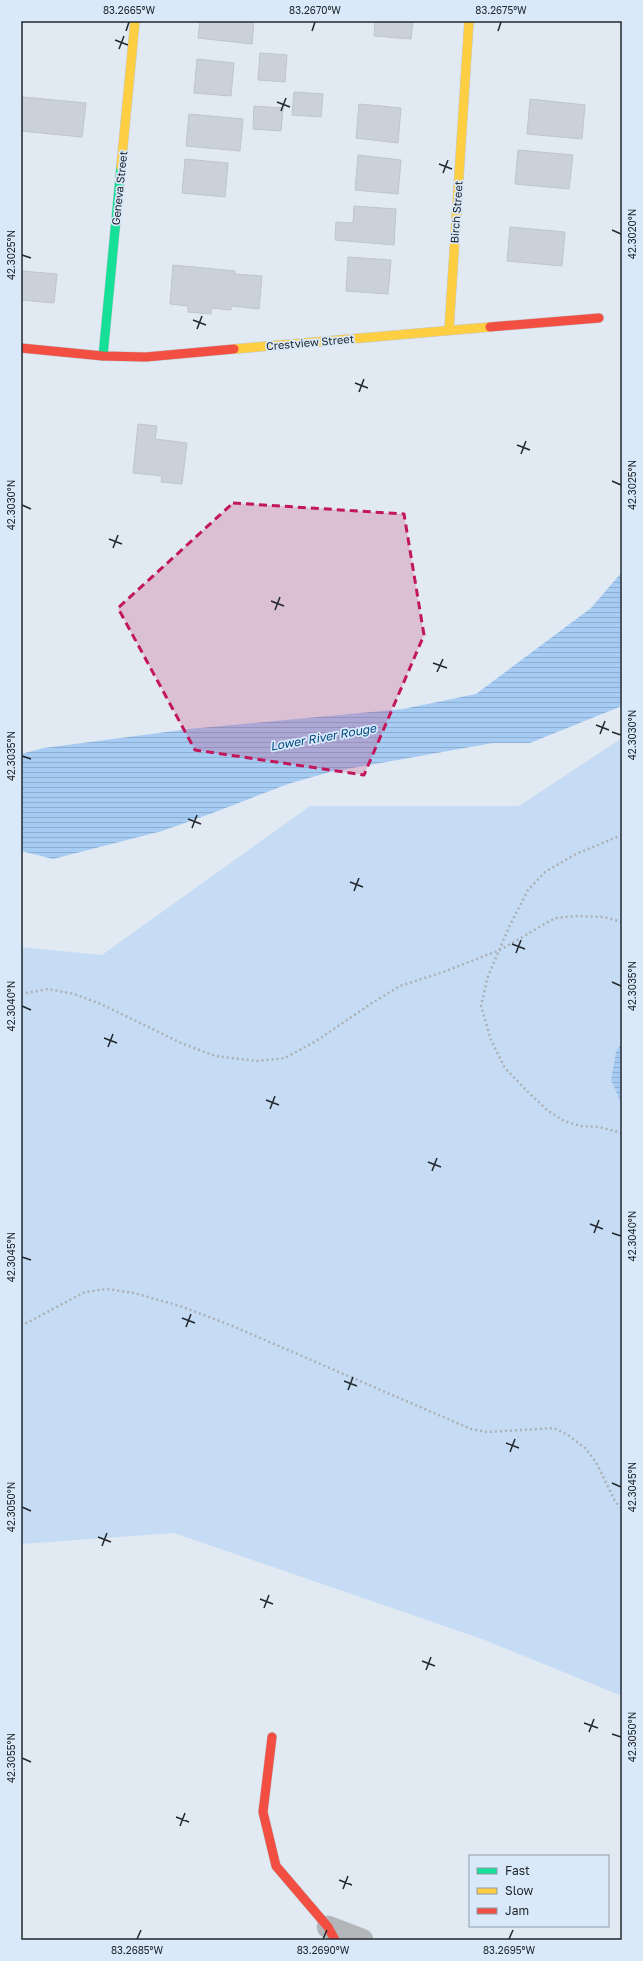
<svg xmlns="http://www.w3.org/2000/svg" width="643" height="1961" viewBox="0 0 643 1961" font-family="'Golos Text',sans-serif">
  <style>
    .green { fill: #c6dcf5 }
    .water { fill: url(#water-rules) }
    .building { fill: #cbd1d9; stroke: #bec5cb }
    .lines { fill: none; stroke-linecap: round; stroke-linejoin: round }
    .street-casing { stroke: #c0c7ce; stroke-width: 23 }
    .fast-casing { stroke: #c0c7ce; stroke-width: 10 }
    .slow-casing { stroke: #c0c7ce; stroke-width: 10 }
    .jam-casing { stroke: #c0c7ce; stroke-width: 10 }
    .path { stroke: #acb0b4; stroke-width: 2.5; stroke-dasharray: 2 3; stroke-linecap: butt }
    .street { stroke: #b3b6b9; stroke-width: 22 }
    .fast { stroke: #16e098; stroke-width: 9 }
    .slow { stroke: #ffcf43; stroke-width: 9 }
    .jam { stroke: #f24e42; stroke-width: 9 }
    .marked { fill: #c2185b; fill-opacity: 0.2; stroke: #c2185b; stroke-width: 3; stroke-dasharray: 8 5; stroke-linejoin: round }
    .ticks { fill: none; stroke: #21272d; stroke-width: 1.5 }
    .labels { text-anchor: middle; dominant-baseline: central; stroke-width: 3.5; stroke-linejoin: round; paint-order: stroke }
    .street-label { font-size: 11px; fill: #21272d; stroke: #dae9fa }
    .water-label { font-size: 12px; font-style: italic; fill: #004a84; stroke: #dae9fa }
    .neatline { fill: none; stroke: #21272d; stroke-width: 1.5 }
    .ticks-label { font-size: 10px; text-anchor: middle; fill: #21272d }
  </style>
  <defs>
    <pattern id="water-rules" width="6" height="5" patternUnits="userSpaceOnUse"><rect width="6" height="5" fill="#a7ccf4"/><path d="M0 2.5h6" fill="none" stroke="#8fafd2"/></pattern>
  </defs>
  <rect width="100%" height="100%" fill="#e1eaf3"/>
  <polygon class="green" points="622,738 622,1696 482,1639 174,1533 21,1544 21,947 102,955 310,806 519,806"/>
  <g class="water">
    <polygon points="622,572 622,706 530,743 493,743 330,772 288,784 210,814 162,831 53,859 21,851 21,754 44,748 189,729 403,709 476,694 591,608"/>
    <polygon points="622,1042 622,1105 611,1080 616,1052"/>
  </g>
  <g class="building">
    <polygon points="200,21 254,21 252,44 198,38"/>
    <polygon points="375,21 413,21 411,39 374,36"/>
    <polygon points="260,53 287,55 285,82 258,80"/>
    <polygon points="197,59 234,63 231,96 194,93"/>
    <polygon points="294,92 323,94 321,117 292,115"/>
    <polygon points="23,97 86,103 82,137 21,131"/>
    <polygon points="530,99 585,105 582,139 527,134"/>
    <polygon points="359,104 401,108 398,143 356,138"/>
    <polygon points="254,106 283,108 281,131 253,129"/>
    <polygon points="189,114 243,119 240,151 186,146"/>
    <polygon points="518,150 573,155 569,189 515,184"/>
    <polygon points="358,155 401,160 398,194 355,190"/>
    <polygon points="185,159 228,163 225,197 182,193"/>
    <polygon points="354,206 396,209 394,245 335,240 336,222 353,223"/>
    <polygon points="510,227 565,232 562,266 507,261"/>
    <polygon points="348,257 391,260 388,294 346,291"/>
    <polygon points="173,265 235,271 235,274 262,276 259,309 231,306 231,310 211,308 211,314 188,312 188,306 170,304"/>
    <polygon points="21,271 57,274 54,303 21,300"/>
    <polygon points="138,424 157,426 155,439 187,443 182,484 161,482 162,476 133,473"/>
  </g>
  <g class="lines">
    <defs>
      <polyline id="street" points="328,1927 362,1940"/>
      <polyline id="fast" points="103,356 121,167"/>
      <g id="slow">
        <polyline points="121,167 135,21"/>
        <polyline points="449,330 469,21"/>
        <polyline points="234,349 490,327"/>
      </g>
      <g id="jam">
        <polyline points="490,327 599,318"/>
        <polyline points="21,348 103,356 146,357 234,349"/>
        <polyline points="272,1737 263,1812 276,1866 328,1927 335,1940"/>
      </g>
    </defs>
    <use href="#street" class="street-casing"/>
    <use href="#fast" class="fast-casing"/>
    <use href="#slow" class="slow-casing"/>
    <use href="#jam" class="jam-casing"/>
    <g class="path">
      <polyline points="622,835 576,854 545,872 528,890 510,925 488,976 481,1006 491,1040 505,1068 526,1090 547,1110 564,1121 581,1126 599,1127 622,1133"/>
      <polyline points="21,994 48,989 74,994 103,1005 181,1043 215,1056 257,1061 285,1058 316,1041 372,1003 400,986 443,972 500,950 555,918 577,916 604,917 622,922"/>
      <polyline points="21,1326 85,1292 107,1289 134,1293 180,1306 230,1325 471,1429 487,1432 554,1428 568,1435 585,1448 596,1462 615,1501 622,1509"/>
    </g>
    <use href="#street" class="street"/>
    <use href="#fast" class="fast"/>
    <use href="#slow" class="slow"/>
    <use href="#jam" class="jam"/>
  </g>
  <path class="marked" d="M233 503 404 514 424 635 364 775 195 750 118 608Z"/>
  <path class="ticks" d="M126 31 129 22M312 31 315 22M498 31 501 22M115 40 128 45M119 49 124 36M277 102 290 107M281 111 286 98M439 164 452 169M443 173 448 160M612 230 621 234M22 255 31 258M193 320 206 325M197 329 202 316M355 383 368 388M359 392 364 379M517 445 530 450M521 454 526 441M612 481 621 485M22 505 31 509M109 539 122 544M113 548 118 535M271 601 284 606M275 610 280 597M433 663 447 668M437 672 443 659M596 725 609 730M612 732 621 735M600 734 605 721M22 756 31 759M188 819 201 824M192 828 197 815M350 882 363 887M354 891 359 878M512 944 525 949M516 953 521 940M612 982 621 986M22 1006 31 1010M104 1038 117 1043M108 1047 113 1034M266 1100 279 1105M270 1109 275 1096M428 1162 441 1167M432 1171 437 1158M590 1224 603 1229M594 1233 599 1220M612 1233 621 1236M22 1257 31 1260M182 1318 195 1323M186 1327 191 1314M344 1381 357 1386M348 1390 353 1377M506 1443 519 1448M510 1452 515 1439M612 1483 621 1487M22 1507 31 1511M98 1537 111 1542M102 1546 107 1533M260 1599 273 1604M264 1608 269 1595M422 1661 435 1666M426 1670 431 1657M584 1723 598 1728M589 1732 594 1719M612 1734 621 1737M22 1758 31 1762M176 1817 189 1822M180 1826 185 1813M339 1880 352 1885M343 1889 348 1876M137 1939 141 1930M323 1939 327 1930M509 1939 513 1930"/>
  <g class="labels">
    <g class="street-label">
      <text transform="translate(119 188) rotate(-84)">Geneva Street</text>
      <text transform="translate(456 212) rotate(-86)">Birch Street</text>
      <text transform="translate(310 342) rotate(-5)">Crestview Street</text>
    </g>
    <g class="water-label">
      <text transform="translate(323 737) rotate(-10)">Lower River Rouge</text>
    </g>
  </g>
  <rect width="643" height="1961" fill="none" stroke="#dae9fa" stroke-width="44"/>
  <rect x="469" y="1855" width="140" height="72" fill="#dae9fa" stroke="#909ba8"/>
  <rect x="477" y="1868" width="20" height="6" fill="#16e098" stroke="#909ba8"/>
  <text x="505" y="1875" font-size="12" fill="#21272d">Fast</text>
  <rect x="477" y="1888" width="20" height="6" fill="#ffcf43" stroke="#909ba8"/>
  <text x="505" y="1895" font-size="12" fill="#21272d">Slow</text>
  <rect x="477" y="1908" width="20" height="6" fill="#f24e42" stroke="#909ba8"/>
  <text x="505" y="1915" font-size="12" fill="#21272d">Jam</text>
  <rect x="22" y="22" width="599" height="1917" class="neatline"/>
  <g class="ticks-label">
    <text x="129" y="14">83.2665°W</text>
    <text x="315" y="14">83.2670°W</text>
    <text x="501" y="14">83.2675°W</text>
    <text transform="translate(632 234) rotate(-90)" y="4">42.3020°N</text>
    <text transform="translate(11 255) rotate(-90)" y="4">42.3025°N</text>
    <text transform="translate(632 485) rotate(-90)" y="4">42.3025°N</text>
    <text transform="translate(11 505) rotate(-90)" y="4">42.3030°N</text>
    <text transform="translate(632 735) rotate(-90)" y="4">42.3030°N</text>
    <text transform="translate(11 756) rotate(-90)" y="4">42.3035°N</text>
    <text transform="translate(632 986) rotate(-90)" y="4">42.3035°N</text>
    <text transform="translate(11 1006) rotate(-90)" y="4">42.3040°N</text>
    <text transform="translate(632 1236) rotate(-90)" y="4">42.3040°N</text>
    <text transform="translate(11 1257) rotate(-90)" y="4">42.3045°N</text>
    <text transform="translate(632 1487) rotate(-90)" y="4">42.3045°N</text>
    <text transform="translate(11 1507) rotate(-90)" y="4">42.3050°N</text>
    <text transform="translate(632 1737) rotate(-90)" y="4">42.3050°N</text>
    <text transform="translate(11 1758) rotate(-90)" y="4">42.3055°N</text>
    <text x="137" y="1954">83.2685°W</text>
    <text x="323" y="1954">83.2690°W</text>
    <text x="509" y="1954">83.2695°W</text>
  </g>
</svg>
